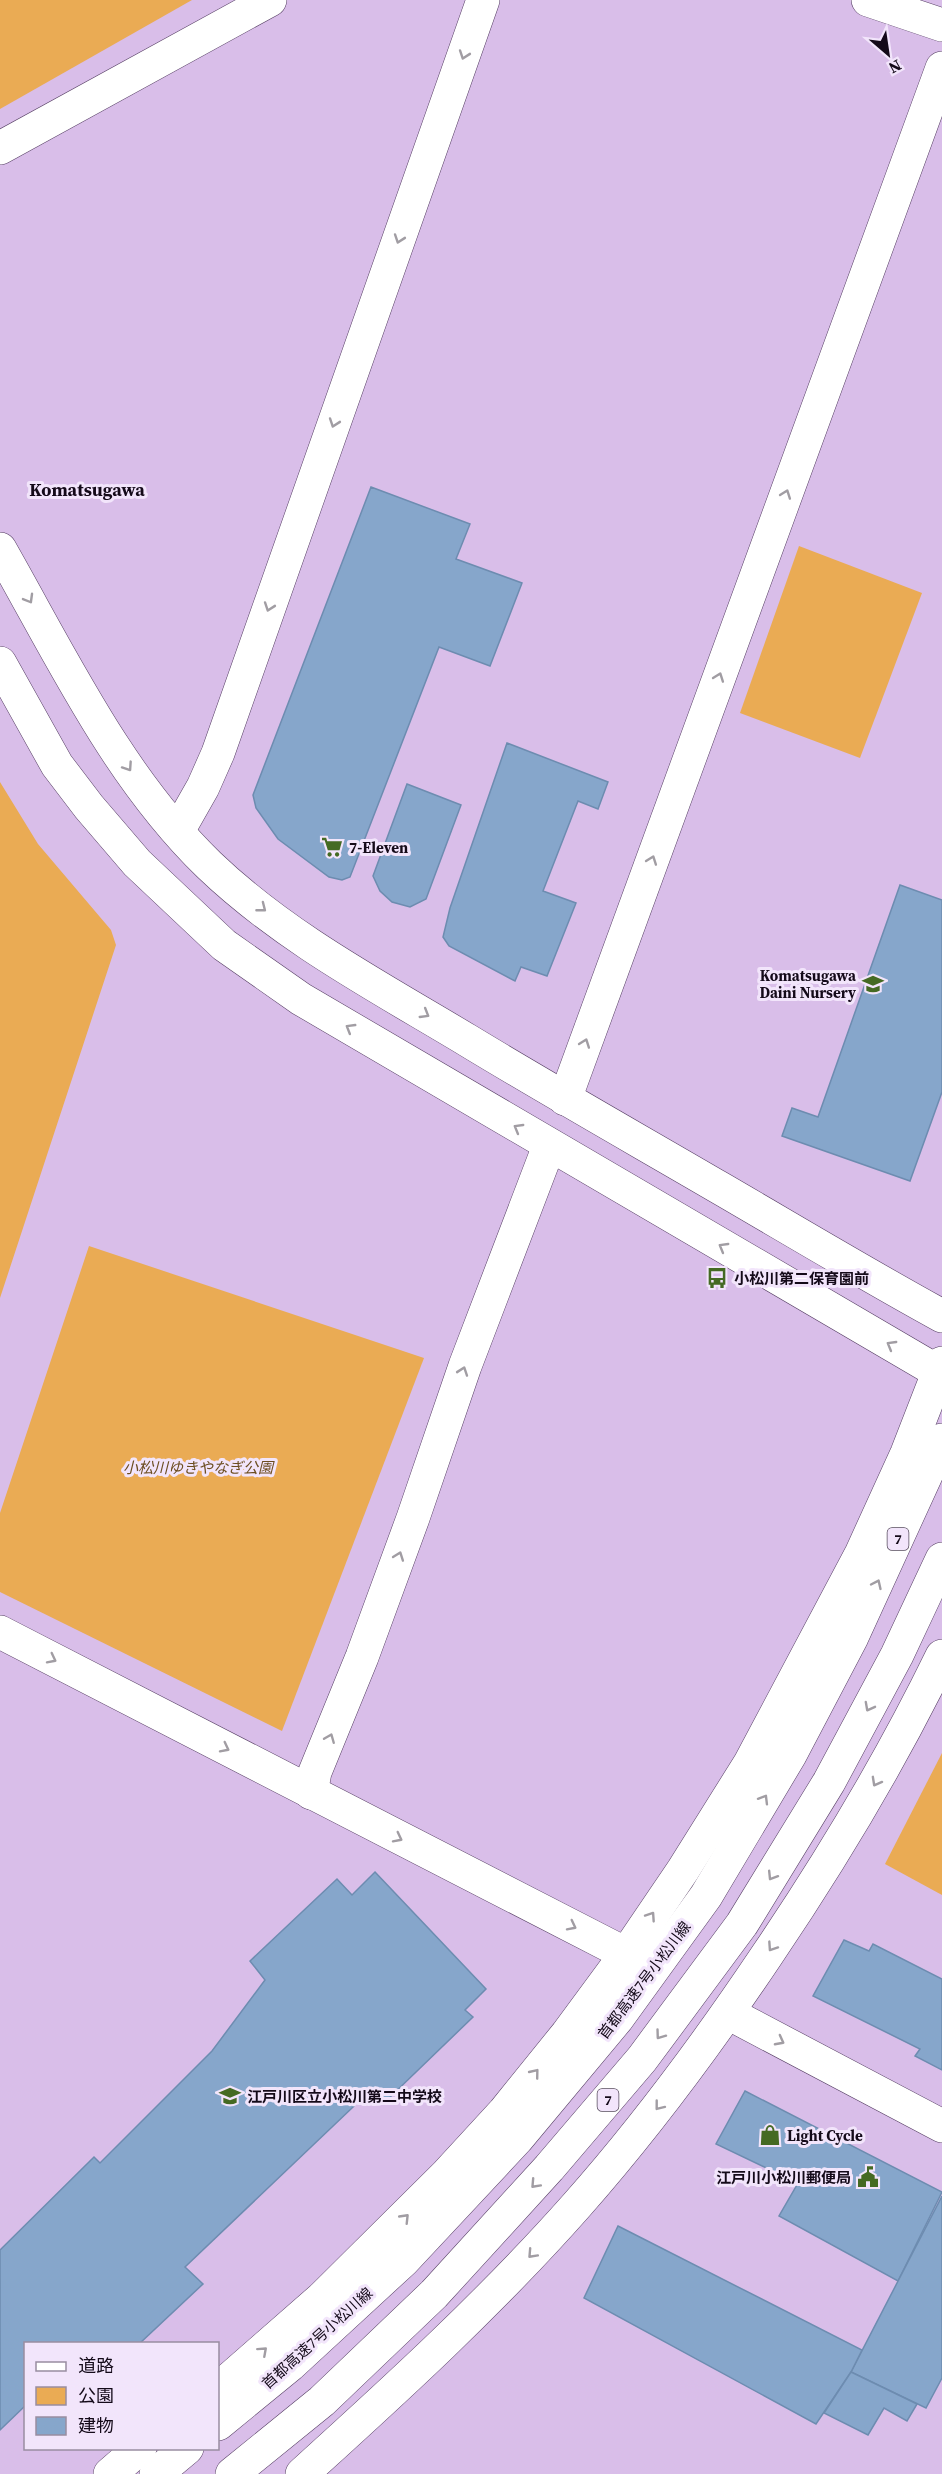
<svg xmlns="http://www.w3.org/2000/svg" width="942" height="2474" viewBox="0 0 942 2474" font-family="'Source Serif 4','Noto Sans JP',serif">
  <style>
    .green { fill: #eaab54 }
    .building { fill: #86a6cb; stroke: #6d8cb0; stroke-width: 1.5 }
    .lines { fill: none; stroke-linecap: round; stroke-linejoin: round }
    .minor-casing { stroke: #563f64; stroke-width: 34 }
    .tertiary-casing { stroke: #563f64; stroke-width: 34 }
    .motorway-casing { stroke: #563f64; stroke-width: 34 }
    .minor { stroke: #fff; stroke-width: 33 }
    .tertiary { stroke: #fff; stroke-width: 33 }
    .motorway { stroke: #fff; stroke-width: 33 }
    .oneway { stroke: #a19da3 }
    .labels { text-anchor: middle; dominant-baseline: central; stroke-width: 6; stroke-linejoin: round; paint-order: stroke }
    .shield { fill: #f2e5fb; stroke: #574c5d; stroke-width: 1.5 }
    .shield-label { font-size: 14px; font-weight: bold; fill: #140a19 }
    .poi-label { font-size: 15px; font-weight: bold; fill: #140a19; stroke: #f2e5fb; text-anchor: start }
    .park-label { font-size: 15px; font-style: italic; fill: #6c4d20; stroke: #f2e5fb }
    .street-label { font-size: 15px; fill: #140a19; stroke: #f2e5fb }
    .quarter-label { font-size: 18px; font-weight: bold; fill: #140a19; stroke: #f2e5fb }
  </style>
  <rect width="100%" height="100%" fill="#d9bee9"/>
  <g class="green">
    <polygon points="0,0 192,0 0,109"/>
    <polygon points="799,546 922,593 860,758 740,713"/>
    <polygon points="0,782 38,844 111,930 116,945 0,1298"/>
    <polygon points="89,1246 424,1358 282,1731 0,1592 0,1513"/>
    <polygon points="942,1753 942,1895 885,1864"/>
  </g>
  <g class="building">
    <polygon points="371,487 470,524 456,559 522,583 490,666 439,647 350,877 342,880 329,877 278,839 256,808 253,795"/>
    <polygon points="507,743 608,782 598,809 578,801 543,891 576,903 547,976 521,967 515,981 449,946 443,937 450,908"/>
    <polygon points="407,784 461,805 426,899 410,907 392,902 380,891 373,876"/>
    <polygon points="900,885 942,900 942,1092 910,1181 782,1136 792,1108 818,1117"/>
    <polygon points="375,1872 486,1989 465,2010 473,2017 385,2102 373,2088 185,2267 203,2284 139,2344 26,2344 26,2405 0,2430 0,2250 94,2157 100,2163 212,2051 265,1980 250,1961 337,1879 352,1895"/>
    <polygon points="844,1940 869,1951 873,1944 942,1979 942,2070 915,2056 920,2049 813,1996"/>
    <polygon points="745,2091 942,2192 898,2281 779,2216 798,2183 716,2144"/>
    <polygon points="942,2196 942,2378 926,2408 851,2372"/>
    <polygon points="618,2226 862,2350 851,2372 816,2424 584,2298"/>
    <polygon points="851,2372 917,2404 907,2421 884,2408 868,2435 824,2413"/>
  </g>
  <g class="lines">
    <defs>
      <g id="minor">
        <polyline points="178,831 203,787 218,753 483,0"/>
        <polyline points="565,1099 942,68"/>
        <polyline points="0,1632 626,1954"/>
        <polyline points="311,1793 315,1772 362,1657 413,1518 465,1366 549,1146"/>
        <polyline points="728,2013 942,2126"/>
      </g>
      <g id="tertiary">
        <polyline points="868,0 942,25"/>
        <polyline points="0,148 270,0"/>
        <path d="M0 549C62 658 118 777 209 865 284 937 379 987 467 1040 551 1091 636 1139 720 1188 794 1231 867 1275 942 1316"/>
        <polyline points="0,663 57,765 89,807 137,863 224,945 301,999 942,1374"/>
        <polyline points="218,2389 322,2298 447,2174 504,2112 567,2034 626,1954 683,1870 750,1763 861,1554 907,1453 942,1363"/>
        <polyline points="110,2474 140,2448"/>
        <path d="M302 2474C397 2388 491 2302 576 2206 646 2127 708 2043 767 1955 832 1859 891 1761 942 1656"/>
      </g>
      <g id="motorway">
        <polyline points="218,2424 290,2365 404,2260 517,2139 617,2019 706,1896 790,1755 852,1637 942,1440"/>
        <polyline points="156,2474 187,2448"/>
        <polyline points="232,2474 322,2401 434,2294 549,2168 642,2059 742,1924 829,1782 897,1655 942,1559"/>
      </g>
    </defs>
    <use href="#minor" class="minor-casing"/>
    <use href="#tertiary" class="tertiary-casing"/>
    <use href="#motorway" class="motorway-casing"/>
    <use href="#minor" class="minor"/>
    <use href="#tertiary" class="tertiary"/>
    <use href="#motorway" class="motorway"/>
  </g>
  <defs><path id="oneway-chevron" d="M-2-3.5L2.5 0L-2 3.5" fill="none" stroke-width="1.6" stroke-linecap="round" stroke-linejoin="round" transform="scale(1.5)"/></defs>
  <g class="oneway">
    <use href="#oneway-chevron" transform="translate(464 55) rotate(109)"/>
    <use href="#oneway-chevron" transform="translate(399 239) rotate(109)"/>
    <use href="#oneway-chevron" transform="translate(334 423) rotate(109)"/>
    <use href="#oneway-chevron" transform="translate(786 494) rotate(-70)"/>
    <use href="#oneway-chevron" transform="translate(29 599) rotate(60)"/>
    <use href="#oneway-chevron" transform="translate(269 607) rotate(109)"/>
    <use href="#oneway-chevron" transform="translate(719 677) rotate(-70)"/>
    <use href="#oneway-chevron" transform="translate(128 767) rotate(56)"/>
    <use href="#oneway-chevron" transform="translate(652 860) rotate(-70)"/>
    <use href="#oneway-chevron" transform="translate(262 908) rotate(38)"/>
    <use href="#oneway-chevron" transform="translate(425 1014) rotate(31)"/>
    <use href="#oneway-chevron" transform="translate(350 1028) rotate(-149)"/>
    <use href="#oneway-chevron" transform="translate(585 1043) rotate(-70)"/>
    <use href="#oneway-chevron" transform="translate(518 1128) rotate(-150)"/>
    <use href="#oneway-chevron" transform="translate(723 1247) rotate(-150)"/>
    <use href="#oneway-chevron" transform="translate(891 1345) rotate(-150)"/>
    <use href="#oneway-chevron" transform="translate(463 1371) rotate(-71)"/>
    <use href="#oneway-chevron" transform="translate(399 1556) rotate(-70)"/>
    <use href="#oneway-chevron" transform="translate(877 1584) rotate(-65)"/>
    <use href="#oneway-chevron" transform="translate(52 1659) rotate(27)"/>
    <use href="#oneway-chevron" transform="translate(869 1707) rotate(118)"/>
    <use href="#oneway-chevron" transform="translate(330 1738) rotate(-68)"/>
    <use href="#oneway-chevron" transform="translate(225 1748) rotate(27)"/>
    <use href="#oneway-chevron" transform="translate(876 1782) rotate(119)"/>
    <use href="#oneway-chevron" transform="translate(764 1799) rotate(-59)"/>
    <use href="#oneway-chevron" transform="translate(398 1838) rotate(27)"/>
    <use href="#oneway-chevron" transform="translate(772 1876) rotate(122)"/>
    <use href="#oneway-chevron" transform="translate(651 1916) rotate(-56)"/>
    <use href="#oneway-chevron" transform="translate(572 1926) rotate(27)"/>
    <use href="#oneway-chevron" transform="translate(772 1947) rotate(124)"/>
    <use href="#oneway-chevron" transform="translate(660 2035) rotate(126)"/>
    <use href="#oneway-chevron" transform="translate(780 2041) rotate(28)"/>
    <use href="#oneway-chevron" transform="translate(535 2073) rotate(-51)"/>
    <use href="#oneway-chevron" transform="translate(659 2106) rotate(128)"/>
    <use href="#oneway-chevron" transform="translate(535 2184) rotate(133)"/>
    <use href="#oneway-chevron" transform="translate(405 2218) rotate(-46)"/>
    <use href="#oneway-chevron" transform="translate(532 2254) rotate(133)"/>
    <use href="#oneway-chevron" transform="translate(263 2351) rotate(-42)"/>
  </g>
  <defs>
    <symbol id="supermarket-bare" viewBox="-9 -9 18 18"><path d="M-6-5.5h2.5l.6 2H6L4.5 2H-2.5L-4.4-4H-6ZM-1.5 3.2a1.3 1.3 0 1 0 .1 0ZM3 3.2a1.3 1.3 0 1 0 .1 0Z" fill="#456a23" stroke="#f2e5fb" stroke-width="2.5" paint-order="stroke"/></symbol>
    <symbol id="school-bare" viewBox="-9 -9 18 18"><path d="M0-5L7-2L0 1L-7-2ZM-4 1L0 2.5L4 1V4Q0 6-4 4Z" fill="#456a23" stroke="#f2e5fb" stroke-width="2.5" paint-order="stroke"/></symbol>
    <symbol id="bus-bare" viewBox="-9 -9 18 18"><path d="M-5-6H5V4H4V6H2V4H-2V6H-4V4H-5ZM-3.5-4V0h7V-4ZM-3.5 1.2v1.5H-2V1.2ZM2 1.2v1.5H3.5V1.2Z" fill="#456a23" stroke="#f2e5fb" stroke-width="2.5" paint-order="stroke"/></symbol>
    <symbol id="shop-bare" viewBox="-9 -9 18 18"><path d="M-5-2.5h2.3a2.7 3.5 0 0 1 5.4 0H5L5.5 6h-11ZM-1.5-2.5h3a1.5 2.3 0 0 0-3 0Z" fill="#456a23" stroke="#f2e5fb" stroke-width="2.5" paint-order="stroke"/></symbol>
    <symbol id="civic-bare" viewBox="-9 -9 18 18"><path d="M-.6-6.5H3V-4.5H.6V-3L4-1V1h2V6H-6V1h2V-1L-.6-3ZM-1.2 2.5V6h2.4V2.5Z" fill="#456a23" stroke="#f2e5fb" stroke-width="2.5" paint-order="stroke"/></symbol>
  </defs>
  <g fill-rule="evenodd">
    <use href="#supermarket-bare" x="317" y="832" width="30" height="30"/>
    <use href="#school-bare" x="858" y="969" width="30" height="30"/>
    <use href="#bus-bare" x="702" y="1263" width="30" height="30"/>
    <use href="#school-bare" x="215" y="2081" width="30" height="30"/>
    <use href="#shop-bare" x="755" y="2120" width="30" height="30"/>
    <use href="#civic-bare" x="853" y="2162" width="30" height="30"/>
  </g>
  <g class="labels">
    <g class="shield">
      <rect x="887.5" y="1528" width="21" height="22" rx="4.5"/>
      <rect x="597.5" y="2089" width="21" height="22" rx="4.5"/>
    </g>
    <g class="shield-label">
      <text x="898" y="1539">7</text>
      <text x="608" y="2100">7</text>
    </g>
    <g class="poi-label">
      <text x="349" y="847">7-Eleven</text>
      <text x="856" y="975" text-anchor="end">Komatsugawa<tspan x="856" dy="17">Daini Nursery</tspan></text>
      <text x="734" y="1278">小松川第二保育園前</text>
      <text x="247" y="2096">江戸川区立小松川第二中学校</text>
      <text x="787" y="2135">Light Cycle</text>
      <text x="851" y="2177" text-anchor="end">江戸川小松川郵便局</text>
    </g>
    <g class="park-label">
      <text x="198" y="1467">小松川ゆきやなぎ公園</text>
    </g>
    <g class="street-label">
      <text transform="translate(644 1980) rotate(-53)">首都高速7号小松川線</text>
      <text transform="translate(317 2338) rotate(-42)">首都高速7号小松川線</text>
    </g>
    <g class="quarter-label">
      <text x="87" y="489">Komatsugawa</text>
    </g>
  </g>
  <rect x="24" y="2342" width="195" height="108" fill="#f2e5fb" stroke="#998da1" stroke-width="1.5"/>
  <rect x="36" y="2362" width="30" height="9" fill="#ffffff" stroke="#998da1" stroke-width="1.5"/>
  <text x="78" y="2372" font-size="18" fill="#140a19">道路</text>
  <rect x="36" y="2387" width="30" height="18" fill="#eaab54" stroke="#998da1" stroke-width="1.5"/>
  <text x="78" y="2402" font-size="18" fill="#140a19">公園</text>
  <rect x="36" y="2417" width="30" height="18" fill="#86a6cb" stroke="#998da1" stroke-width="1.5"/>
  <text x="78" y="2432" font-size="18" fill="#140a19">建物</text>
  <g transform="translate(888 54) rotate(151)" stroke="#f2e5fb" stroke-width="4.5" paint-order="stroke">
  <path d="M0-4.5L10 22L0 15L-10 22Z" fill="#140a19"/>
  <text y="-9" font-size="16" font-weight="bold" text-anchor="middle" fill="#140a19">N</text>
  </g>
</svg>
